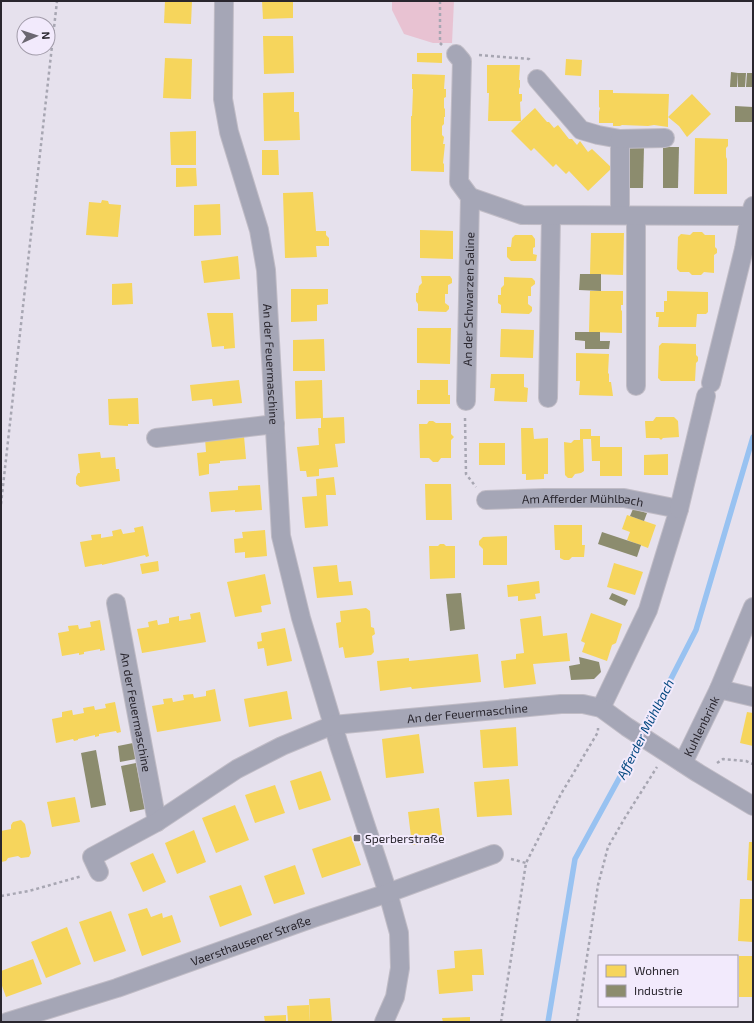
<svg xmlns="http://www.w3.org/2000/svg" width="754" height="1023" viewBox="0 0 754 1023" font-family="'Exo 2',sans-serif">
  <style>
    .green { fill: #e8c2d2 }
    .homes { fill: #f6d55c }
    .industry { fill: #8c8c6e }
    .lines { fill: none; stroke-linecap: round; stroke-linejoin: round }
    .stream { stroke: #98c2f1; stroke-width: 5.5 }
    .minor-casing { stroke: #c0bcc6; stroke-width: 20 }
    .path { stroke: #a7a6b2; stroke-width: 2.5; stroke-dasharray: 3 3; stroke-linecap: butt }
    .minor { stroke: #a5a6b6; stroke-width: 18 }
    .poi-dot { fill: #6b6771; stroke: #f2eafc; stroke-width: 1.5 }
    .labels { text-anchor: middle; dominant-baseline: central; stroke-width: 4; stroke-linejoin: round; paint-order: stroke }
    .street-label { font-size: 12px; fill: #29262e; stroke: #f2eafc }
    .poi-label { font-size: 12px; fill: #29262e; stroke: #f2eafc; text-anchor: start }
    .water-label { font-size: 13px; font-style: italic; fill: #00477f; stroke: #f2eafc }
  </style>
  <rect width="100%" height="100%" fill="#e6e1ed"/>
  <polygon class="green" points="392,1 454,1 452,43 433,43 404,34 392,10"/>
  <g class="homes">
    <polygon points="165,1 192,1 191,24 164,23"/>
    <polygon points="262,1 293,1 293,18 263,19"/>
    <polygon points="263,36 293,36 294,73 264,74"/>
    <polygon points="417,53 442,53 442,63 417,62"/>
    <polygon points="165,58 192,59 191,99 163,98"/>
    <polygon points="566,59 582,60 581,76 565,75"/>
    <polygon points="487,65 520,65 519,80 520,80 520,87 519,89 519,94 522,94 522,101 520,102 521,121 535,108 547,122 549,122 554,128 558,125 569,139 572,139 577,145 580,141 588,152 592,149 612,168 588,191 569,171 566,174 556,164 553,167 534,148 531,151 511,131 521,121 488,121 489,93 487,93"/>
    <polygon points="412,74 445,75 444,89 446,89 446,97 444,98 444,108 445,109 445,117 444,117 444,124 442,126 442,135 444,137 443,144 445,144 443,163 444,164 444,172 411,171 411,116 412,116 413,89 412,89"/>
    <polygon points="599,90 613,90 613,93 669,94 668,117 692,94 711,114 687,137 679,126 668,117 668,127 654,125 648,126 622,125 620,126 613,126 613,123 599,123 599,112 600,108 599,107"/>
    <polygon points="294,92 294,112 299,112 300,140 264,141 263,93"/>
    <polygon points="196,131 196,165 171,165 170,132"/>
    <polygon points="695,138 728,139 728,146 726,148 726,157 727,159 727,194 694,194"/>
    <polygon points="262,150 278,150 279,175 262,175"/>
    <polygon points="176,168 196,168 197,186 176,187"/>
    <polygon points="313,192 316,231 326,231 326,235 329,238 329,246 316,246 317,257 285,258 283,193"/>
    <polygon points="102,200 108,201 109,204 121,205 118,237 86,235 89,202 101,203"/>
    <polygon points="220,204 221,235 194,236 194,205"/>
    <polygon points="420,230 453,231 453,259 420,258"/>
    <polygon points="693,232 702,232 705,235 715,235 715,247 717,249 717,253 714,255 714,273 704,272 701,275 692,275 689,272 680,272 677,269 678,237 681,234 690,235"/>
    <polygon points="591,233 624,233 623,275 590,274"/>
    <polygon points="515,235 532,235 535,239 535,247 533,248 533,254 537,255 536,261 511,261 507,257 507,247 511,247 512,238"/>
    <polygon points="238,256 240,279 204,283 201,261"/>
    <polygon points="421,276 450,276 452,279 452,283 448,285 448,294 445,294 445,303 449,306 449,309 446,312 418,311 418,304 416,301 416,293 418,293 419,286 422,283"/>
    <polygon points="504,277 532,278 535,281 535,284 531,287 531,296 528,296 528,304 532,307 532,311 529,314 501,313 501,305 498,303 498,295 501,295 501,288 504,285"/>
    <polygon points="132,283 133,304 112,305 112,284"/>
    <polygon points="291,289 328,289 328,304 317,305 317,321 291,322"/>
    <polygon points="590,291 623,291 623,305 621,305 621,310 622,311 622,333 589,332"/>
    <polygon points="667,291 708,292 708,312 706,314 697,314 696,327 658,327 659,317 656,317 656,312 664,312 664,301 667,301"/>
    <polygon points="207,313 233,313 235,348 224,349 224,346 212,347"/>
    <polygon points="417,328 451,328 450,364 417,363"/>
    <polygon points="501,329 534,330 533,358 500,357"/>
    <polygon points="324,339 325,371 293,371 293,340"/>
    <polygon points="662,343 696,344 696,355 698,357 698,361 696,363 695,381 661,381 658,378 659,346"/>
    <polygon points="576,353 609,354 608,373 609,374 609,382 611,382 613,396 579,395 580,381 576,381"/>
    <polygon points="491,374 524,374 524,387 528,388 527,402 494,401 495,388 490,388"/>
    <polygon points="239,380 242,403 213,406 212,399 192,401 190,385"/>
    <polygon points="322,380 323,418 344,417 345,443 335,444 338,467 319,469 319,476 307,477 306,471 300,471 297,447 319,445 318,428 321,428 321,418 296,419 295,381"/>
    <polygon points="420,380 448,380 448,395 450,395 450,404 417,404 417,390 420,390"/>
    <polygon points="138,398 139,424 128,424 128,426 109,425 108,399"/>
    <polygon points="656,417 674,417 678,421 679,437 663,438 661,440 659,438 646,438 645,421 653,421"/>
    <polygon points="429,421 433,421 436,423 451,423 451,434 454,437 451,440 451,458 441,458 438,462 433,462 429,458 420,458 419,424 427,424"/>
    <polygon points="521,428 533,428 534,439 548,438 548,474 544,474 544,479 526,480 526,474 522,474"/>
    <polygon points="580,429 591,429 591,436 600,436 600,447 622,447 622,476 600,476 600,461 592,461 591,439 583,439 584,471 581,473 575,474 572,478 568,478 565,475 564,442 571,443 574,440 580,440"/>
    <polygon points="244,436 246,459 220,461 220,463 209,464 209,474 199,476 197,453 206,452 205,438"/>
    <rect x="479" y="443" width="26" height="22"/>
    <polygon points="100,452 101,458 115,457 116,469 119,469 120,481 80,487 76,484 76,477 78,473 80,473 78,454"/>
    <polygon points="668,454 668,475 644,475 644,455"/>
    <polygon points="334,477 336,495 326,495 328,526 305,528 302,497 317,496 316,479"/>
    <polygon points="425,484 451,484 452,520 426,520"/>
    <polygon points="260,485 262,510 235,512 235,510 211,512 209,492 238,490 238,486"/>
    <polygon points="627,515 656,525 648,548 627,540 630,532 622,529"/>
    <polygon points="554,525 582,525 582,545 585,545 584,557 572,557 569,560 564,560 560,558 560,550 555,550"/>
    <polygon points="143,526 149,556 146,557 145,555 106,564 102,565 102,564 85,567 80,542 92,540 91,535 101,534 101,538 113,536 112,531 121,529 123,534 135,532 134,528"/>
    <polygon points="265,530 267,556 245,558 245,552 235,553 234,539 243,538 242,532"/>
    <polygon points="507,536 507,565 483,565 483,549 479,545 479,541 483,537"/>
    <polygon points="440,544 444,544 446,546 455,546 455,578 430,579 429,546 438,546"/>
    <polygon points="158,561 159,571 142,574 140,564"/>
    <polygon points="614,563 643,572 635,595 607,587"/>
    <polygon points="337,565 339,582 351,581 353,595 317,598 313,567"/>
    <polygon points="265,574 271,604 261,606 262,612 235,617 227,582"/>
    <polygon points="539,581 540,593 535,594 536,599 518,601 518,596 508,597 507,585"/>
    <polygon points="366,608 370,611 371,627 374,628 375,634 372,636 374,652 371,655 345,658 343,647 339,648 336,623 341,622 340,611"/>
    <polygon points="200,612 206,642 142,653 137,629 149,627 148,622 157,620 158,625 169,623 169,618 179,616 179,621 191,619 190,614"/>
    <polygon points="591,613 622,624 616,643 612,645 607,661 582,652 585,643 581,641"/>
    <polygon points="541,616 543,636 567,633 570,661 533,664 536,684 504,688 501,661 516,659 516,654 524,653 520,619"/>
    <polygon points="100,620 105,650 100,651 100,649 84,652 84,654 79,655 79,653 62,656 58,633 69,631 68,626 78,625 79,629 91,627 90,622"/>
    <polygon points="285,628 292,661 267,666 264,648 258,649 257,642 262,641 261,633"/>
    <polygon points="478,654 481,682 412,689 411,687 380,691 377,661 409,658 409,661"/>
    <polygon points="215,689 221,721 157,732 152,706 164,704 163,699 172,698 173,702 184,700 183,695 193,694 194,698 206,696 206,691"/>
    <polygon points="287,691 292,719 249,727 244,699"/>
    <polygon points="115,702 121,732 117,733 116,731 99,734 99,736 95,737 95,735 78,739 78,740 74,741 73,739 56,743 52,719 62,717 62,712 72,710 73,715 84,713 83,708 94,706 95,710 106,708 105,704"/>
    <polygon points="747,712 753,713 753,746 740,743"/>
    <polygon points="516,727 518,766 483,768 480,730"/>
    <polygon points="419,734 424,773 386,778 382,739"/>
    <polygon points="321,771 331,800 299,810 290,781"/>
    <polygon points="509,779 512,815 477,817 474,782"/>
    <polygon points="275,785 285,813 255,823 245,795"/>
    <polygon points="75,797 80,822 52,827 47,802"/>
    <polygon points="235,805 249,840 216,853 202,818"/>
    <polygon points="439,808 443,842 412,845 408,812"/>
    <polygon points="21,820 25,824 31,853 29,857 21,858 18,856 8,858 6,861 1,862 1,831 11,829 11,825 13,822"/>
    <polygon points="194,830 206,862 177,874 165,843"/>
    <polygon points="351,836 361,865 322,878 312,849"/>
    <polygon points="749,842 753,842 753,881 747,880"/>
    <polygon points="153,853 166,882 143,892 130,863"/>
    <polygon points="295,865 305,894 274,904 264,876"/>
    <polygon points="241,885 252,915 220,927 209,896"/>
    <polygon points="740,899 753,899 753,942 738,941"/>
    <polygon points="147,908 151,917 162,913 163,918 172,915 181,942 142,956 128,914"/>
    <polygon points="111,911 126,951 94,962 79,922"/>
    <polygon points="67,927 81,964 46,978 31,942"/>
    <polygon points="482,949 484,975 472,975 473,991 439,994 437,970 455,968 454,951"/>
    <rect x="739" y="956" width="14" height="41"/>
    <polygon points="33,959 42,984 6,997 1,983 1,971"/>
    <polygon points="330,998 332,1022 310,1022 309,999"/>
    <polygon points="309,1005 310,1022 288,1022 287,1006"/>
    <polygon points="286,1015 286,1022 265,1022 264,1016"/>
    <polygon points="470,1017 470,1022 443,1022 442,1018"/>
  </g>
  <g class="industry">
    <polygon points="731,72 738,73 737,87 730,87"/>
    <polygon points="738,73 746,73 745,87 738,87"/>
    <polygon points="747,73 753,73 753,87 746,87"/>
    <polygon points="735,106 753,107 753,122 735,122"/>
    <polygon points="628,146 644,147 643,188 627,188"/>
    <polygon points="663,147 679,147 678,188 663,188"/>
    <polygon points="580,274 601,274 601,291 579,290"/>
    <polygon points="575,332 600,332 600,341 610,341 609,349 585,349 585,341 575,340"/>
    <polygon points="633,509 647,513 644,521 630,516"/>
    <polygon points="602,532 641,545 637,557 598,544"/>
    <polygon points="461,593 465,629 450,631 446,594"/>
    <polygon points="612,593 628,600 625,606 609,599"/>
    <polygon points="579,657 599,662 601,672 594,679 571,680 569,666 580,664"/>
    <polygon points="133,743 136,759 120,762 118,746"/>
    <polygon points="96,750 106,805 91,808 81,753"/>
    <polygon points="136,763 145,809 130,812 121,766"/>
  </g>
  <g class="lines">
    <polyline class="stream" points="548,1022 575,859 633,753 696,630 753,437"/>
    <defs>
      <g id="minor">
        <path id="s1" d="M224 1 223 99 229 132 259 230 266 270 281 536 301 618 339 745 388 893 399 933 400 968 395 997 384 1022"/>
        <polyline points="456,54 462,61 459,182 470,197"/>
        <polyline points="537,79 581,130 598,135 620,139 620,215"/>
        <polyline points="620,139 665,138"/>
        <polyline points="711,383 744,249 750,216"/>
        <polyline points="636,386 636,216"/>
        <polyline points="548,398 551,216"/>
        <path id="s2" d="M466 401 470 197 522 215 750 216 753 206"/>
        <polyline points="156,438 275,424"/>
        <path id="s3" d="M486 500 544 498H624L679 509 648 610 601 708"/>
        <polyline points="679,509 706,396"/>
        <path id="s4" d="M116 603 157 822"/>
        <polyline points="719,689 753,697"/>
        <path id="s5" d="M683 763 719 689 753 607"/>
        <path id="s6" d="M99 872 92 857 157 822 237 769 282 746 333 725 561 704H583L601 708 627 727 698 773 753 806"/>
        <path id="s7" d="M7 1022 117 988 313 918 388 893 494 854"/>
      </g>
    </defs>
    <use href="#minor" class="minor-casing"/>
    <g class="path">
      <polyline points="440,1 440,43 442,45"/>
      <polyline points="479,55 529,59 531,62"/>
      <polyline points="465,418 466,474 476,487"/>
      <polyline points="1,504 57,1"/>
      <polyline points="717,763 723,759 746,761 753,764"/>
      <polyline points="511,859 526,863"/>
      <polyline points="1,896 29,891 82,876"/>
      <polyline points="501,1022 526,863 561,794 598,732 598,728"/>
      <polyline points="577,1022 598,885 608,847 626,816 657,767"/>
    </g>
    <use href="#minor" class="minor"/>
  </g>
  <rect class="poi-dot" x="353" y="834" width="8" height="8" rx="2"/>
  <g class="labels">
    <g class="street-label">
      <text stroke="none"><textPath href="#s2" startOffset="102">An der Schwarzen Saline</textPath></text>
      <text stroke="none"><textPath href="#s1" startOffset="369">An der Feuermaschine</textPath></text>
      <text stroke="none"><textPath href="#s3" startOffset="97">Am Afferder Mühlbach</textPath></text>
      <text stroke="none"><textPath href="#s4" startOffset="111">An der Feuermaschine</textPath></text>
      <text stroke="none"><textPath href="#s6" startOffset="427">An der Feuermaschine</textPath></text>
      <text stroke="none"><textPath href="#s5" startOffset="41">Kuhlenbrink</textPath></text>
      <text stroke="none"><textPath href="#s7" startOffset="257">Vaersthausener Straße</textPath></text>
    </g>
    <g class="poi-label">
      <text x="365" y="838">Sperberstraße</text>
    </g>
    <g class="water-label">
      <text transform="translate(645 729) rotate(-63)">Afferder Mühlbach</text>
    </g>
  </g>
  <rect width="754" height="1023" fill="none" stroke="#29262e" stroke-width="4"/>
  <rect x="598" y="955" width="140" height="52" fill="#f2eafc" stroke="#a29caa"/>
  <rect x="606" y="965" width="20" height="12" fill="#f6d55c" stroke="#a29caa"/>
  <text x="634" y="975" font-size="12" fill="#29262e">Wohnen</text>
  <rect x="606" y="985" width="20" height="12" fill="#8c8c6e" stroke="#a29caa"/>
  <text x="634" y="995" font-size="12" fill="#29262e">Industrie</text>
  <g transform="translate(36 36) rotate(87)"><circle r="19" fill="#f2eafc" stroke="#a29caa"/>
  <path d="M0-3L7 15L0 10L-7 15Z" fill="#6b6771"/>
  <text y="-6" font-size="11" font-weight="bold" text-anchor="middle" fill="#29262e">N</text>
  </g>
</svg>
